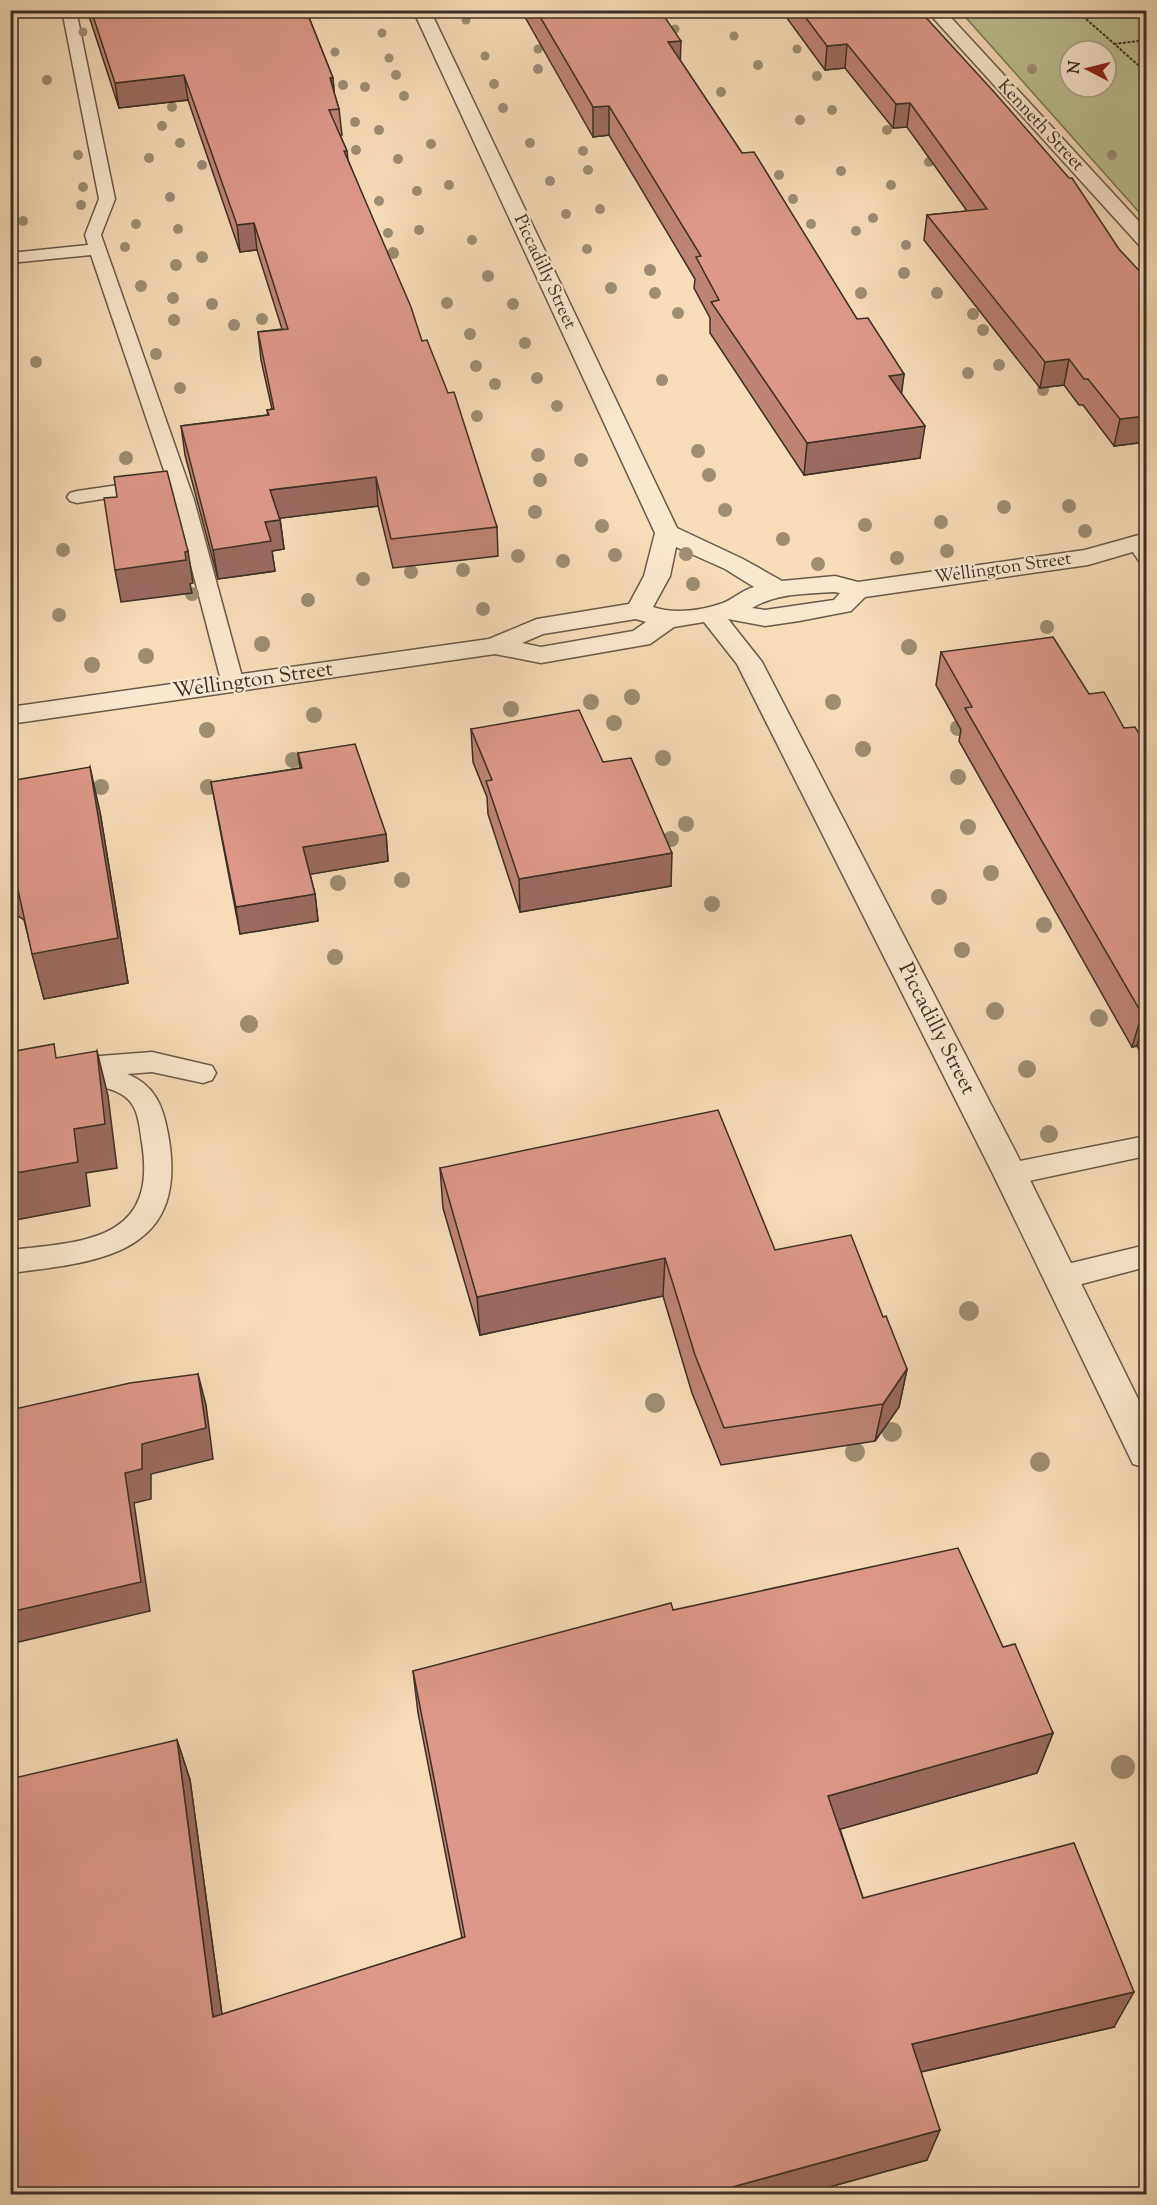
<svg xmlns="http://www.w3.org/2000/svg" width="1157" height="2205" viewBox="0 0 1157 2205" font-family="'Sorts Mill Goudy',serif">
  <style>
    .green { fill: #bac190; stroke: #7a785b; stroke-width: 1.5; fill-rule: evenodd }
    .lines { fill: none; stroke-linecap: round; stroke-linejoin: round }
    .lane-casing { stroke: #685a4a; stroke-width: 3 }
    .street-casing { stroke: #685a4a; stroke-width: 3 }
    .path { stroke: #392f26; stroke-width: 2; stroke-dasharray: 3 1.5; stroke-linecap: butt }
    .lane { fill: #f9e8d0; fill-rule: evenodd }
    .street { fill: #f9e8d0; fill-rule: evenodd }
    .tree { fill: #9c8d73 }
    .wall { fill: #bf8376; stroke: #392f26; stroke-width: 1.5 }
    .shaded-wall { fill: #9b6a60; stroke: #392f26; stroke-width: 1.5 }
    .building { fill: #de9889; stroke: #392f26; stroke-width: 1.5 }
    .labels { text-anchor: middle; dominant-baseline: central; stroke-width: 4.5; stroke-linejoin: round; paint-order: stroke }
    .far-street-label { font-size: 18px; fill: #392f26; stroke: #f9e8d0 }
    .street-label { font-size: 21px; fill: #392f26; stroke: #f9e8d0 }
  </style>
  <rect width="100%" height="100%" fill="#f6dcb7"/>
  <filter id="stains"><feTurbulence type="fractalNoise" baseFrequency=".00333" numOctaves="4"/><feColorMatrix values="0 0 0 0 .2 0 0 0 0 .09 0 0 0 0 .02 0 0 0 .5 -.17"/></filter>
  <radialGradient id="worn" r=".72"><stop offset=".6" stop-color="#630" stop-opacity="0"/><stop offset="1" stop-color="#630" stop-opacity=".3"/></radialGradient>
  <path class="green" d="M960 11H1146V220ZM1070 51H1106V87H1070Z"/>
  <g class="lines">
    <defs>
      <g id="lane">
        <polygon points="62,10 76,10 115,199 101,235 194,500 244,684 241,689 233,691 225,689 222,684 174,500 91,255 10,263 10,253 88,245 85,235 99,199"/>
        <polygon points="153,480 160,482 163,486 160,490 77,503 70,501 67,497 70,493 77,491"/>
        <polygon points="1136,536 1143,538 1146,542 1146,563 1139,561 1126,542 1129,538"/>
        <path d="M152 1052 212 1066 216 1073 212 1080 203 1083 152 1072 127 1074C155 1085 163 1106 168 1134 190 1253 103 1262 10 1273V1250C84 1242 158 1241 142 1143 139 1124 139 1104 121 1094 101 1082 80 1089 59 1083L55 1076 59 1069 74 1067 78 1060 87 1057Z"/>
        <polygon points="1146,1136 1146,1156 1010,1185 1000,1182 996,1174 1000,1166 1010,1163"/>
        <polygon points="1146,1245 1146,1267 1059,1290 1049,1286 1044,1278 1049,1270 1059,1266"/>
      </g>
      <g id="street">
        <path d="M413 10H430L677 528 743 559 782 581 835 576 858 582 1085 550 1146 533V548L1088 565 865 597 851 611 799 621 765 626 728 619 762 662 1027 1174 1146 1415V1468L1133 1464 993 1174 737 664 704 622 674 627 650 644 541 663 495 654 10 724V707L489 639 537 619 629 604 644 576 655 533ZM676 547 725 569 754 587C741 590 732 601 720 604 700 611 672 614 653 607L670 576ZM834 592 840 593 834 600 765 610 752 608C776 593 806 594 834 592ZM636 619 646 622 633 631 541 647 522 643 543 634Z"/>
        <polygon points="926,10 944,10 1146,229 1146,247 1139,245"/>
      </g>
    </defs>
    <use href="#lane" class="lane-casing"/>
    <use href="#street" class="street-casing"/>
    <g class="path">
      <polyline points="1076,10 1146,72"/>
      <polyline points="1114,44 1146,40"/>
    </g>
    <use href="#lane" class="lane"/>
    <use href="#street" class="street"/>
  </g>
  <g class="tree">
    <circle cx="466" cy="20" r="4.5"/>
    <circle cx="675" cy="29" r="4.5"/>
    <circle cx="83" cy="32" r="4.5"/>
    <circle cx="382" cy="33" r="4.5"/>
    <circle cx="734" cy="36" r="4.5"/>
    <circle cx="538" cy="49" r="4.5"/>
    <circle cx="797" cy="49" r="4.5"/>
    <circle cx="335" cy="52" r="4.5"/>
    <circle cx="485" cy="56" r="4.5"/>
    <circle cx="389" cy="58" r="4.5"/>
    <circle cx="758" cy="65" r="5"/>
    <circle cx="538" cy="69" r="5"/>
    <circle cx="1032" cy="69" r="5"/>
    <circle cx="396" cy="75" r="5"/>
    <circle cx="817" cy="76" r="5"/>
    <circle cx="47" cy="80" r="5"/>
    <circle cx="494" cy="84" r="5"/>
    <circle cx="343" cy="85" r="5"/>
    <circle cx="365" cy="87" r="5"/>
    <circle cx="721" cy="92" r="5"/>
    <circle cx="404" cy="96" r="5"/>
    <circle cx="172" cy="107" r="5"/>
    <circle cx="503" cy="108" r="5"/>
    <circle cx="832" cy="110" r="5"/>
    <circle cx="800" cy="120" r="5"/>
    <circle cx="355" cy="122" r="5"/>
    <circle cx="162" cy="126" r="5"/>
    <circle cx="379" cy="130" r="5"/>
    <circle cx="887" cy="130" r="5"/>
    <circle cx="180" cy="143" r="5"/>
    <circle cx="530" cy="143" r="5"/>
    <circle cx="431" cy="144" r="5"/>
    <circle cx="356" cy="150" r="5"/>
    <circle cx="583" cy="151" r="5"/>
    <circle cx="78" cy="155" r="5"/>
    <circle cx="1112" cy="155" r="5"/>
    <circle cx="149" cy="158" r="5"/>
    <circle cx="398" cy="159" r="5"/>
    <circle cx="929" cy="162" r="5"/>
    <circle cx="202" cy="165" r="5"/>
    <circle cx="588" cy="170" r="5"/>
    <circle cx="841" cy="171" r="5"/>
    <circle cx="779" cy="175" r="5"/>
    <circle cx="550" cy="181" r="5"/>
    <circle cx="449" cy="185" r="5"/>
    <circle cx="891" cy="185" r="5"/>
    <circle cx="83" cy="187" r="5"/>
    <circle cx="417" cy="191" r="5"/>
    <circle cx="170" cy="197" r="5"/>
    <circle cx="793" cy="199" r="5"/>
    <circle cx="379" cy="201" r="5"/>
    <circle cx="81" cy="205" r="5"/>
    <circle cx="600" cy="209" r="5"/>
    <circle cx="566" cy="214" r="5"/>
    <circle cx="873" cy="218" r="5"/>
    <circle cx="23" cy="221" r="5"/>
    <circle cx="136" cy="224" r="5"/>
    <circle cx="811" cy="224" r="5"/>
    <circle cx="178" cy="229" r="5"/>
    <circle cx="419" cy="230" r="5"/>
    <circle cx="856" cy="231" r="5"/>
    <circle cx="388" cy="233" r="5"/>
    <circle cx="472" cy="240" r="5"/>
    <circle cx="906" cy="245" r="5"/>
    <circle cx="125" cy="247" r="5"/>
    <circle cx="587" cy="249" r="5"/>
    <circle cx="393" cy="253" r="6"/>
    <circle cx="202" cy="257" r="6"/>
    <circle cx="176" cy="265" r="6"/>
    <circle cx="650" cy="270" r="6"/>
    <circle cx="904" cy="273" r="6"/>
    <circle cx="488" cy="276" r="6"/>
    <circle cx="141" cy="286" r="6"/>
    <circle cx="611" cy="288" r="6"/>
    <circle cx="655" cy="293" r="6"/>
    <circle cx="861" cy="293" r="6"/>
    <circle cx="937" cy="293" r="6"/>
    <circle cx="173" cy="298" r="6"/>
    <circle cx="447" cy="303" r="6"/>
    <circle cx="212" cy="304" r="6"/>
    <circle cx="513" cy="304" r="6"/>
    <circle cx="678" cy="313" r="6"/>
    <circle cx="973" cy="314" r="6"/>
    <circle cx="262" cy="319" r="6"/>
    <circle cx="174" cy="320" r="6"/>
    <circle cx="234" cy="325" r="6"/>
    <circle cx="983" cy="330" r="6"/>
    <circle cx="470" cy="334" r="6"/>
    <circle cx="525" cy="343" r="6"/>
    <circle cx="156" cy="354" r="6"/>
    <circle cx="36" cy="362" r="6"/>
    <circle cx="999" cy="365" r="6"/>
    <circle cx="476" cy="366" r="6"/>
    <circle cx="968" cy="373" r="6"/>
    <circle cx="537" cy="378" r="6"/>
    <circle cx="662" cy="380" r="6"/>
    <circle cx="495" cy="384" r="6"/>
    <circle cx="180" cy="388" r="6"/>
    <circle cx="1043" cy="390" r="6"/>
    <circle cx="557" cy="406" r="6"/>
    <circle cx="477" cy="416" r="6"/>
    <circle cx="698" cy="451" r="7"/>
    <circle cx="538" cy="455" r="7"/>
    <circle cx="126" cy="458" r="7"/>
    <circle cx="581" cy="460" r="7"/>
    <circle cx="709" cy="475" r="7"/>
    <circle cx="540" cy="480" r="7"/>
    <circle cx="1069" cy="506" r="7"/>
    <circle cx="1004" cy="507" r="7"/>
    <circle cx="725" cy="510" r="7"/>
    <circle cx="535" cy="512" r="7"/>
    <circle cx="941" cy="522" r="7"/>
    <circle cx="865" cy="525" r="7"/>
    <circle cx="602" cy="526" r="7"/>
    <circle cx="1085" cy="531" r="7"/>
    <circle cx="783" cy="539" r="7"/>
    <circle cx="63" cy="550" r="7"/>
    <circle cx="947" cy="551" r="7"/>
    <circle cx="686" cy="554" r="7"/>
    <circle cx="615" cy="555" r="7"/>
    <circle cx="518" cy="556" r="7"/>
    <circle cx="897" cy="558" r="7"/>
    <circle cx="563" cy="561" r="7"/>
    <circle cx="818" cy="564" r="7"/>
    <circle cx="463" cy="570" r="7"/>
    <circle cx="411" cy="572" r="7"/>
    <circle cx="363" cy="579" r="7"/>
    <circle cx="693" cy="584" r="7"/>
    <circle cx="192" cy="594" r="7"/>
    <circle cx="308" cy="600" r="7"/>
    <circle cx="483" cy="609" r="7"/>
    <circle cx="59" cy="615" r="7"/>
    <circle cx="1047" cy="627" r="7"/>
    <circle cx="262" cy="644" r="8"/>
    <circle cx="909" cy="647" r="8"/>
    <circle cx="146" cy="656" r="8"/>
    <circle cx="92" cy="665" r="8"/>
    <circle cx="632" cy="697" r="8"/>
    <circle cx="591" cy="702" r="8"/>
    <circle cx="833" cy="702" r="8"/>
    <circle cx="511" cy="709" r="8"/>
    <circle cx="314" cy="715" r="8"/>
    <circle cx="614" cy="723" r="8"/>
    <circle cx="958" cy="728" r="8"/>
    <circle cx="207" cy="730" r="8"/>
    <circle cx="863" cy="749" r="8"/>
    <circle cx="663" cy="758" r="8"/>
    <circle cx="293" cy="760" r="8"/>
    <circle cx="958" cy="777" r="8"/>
    <circle cx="101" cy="787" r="8"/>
    <circle cx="208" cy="787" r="8"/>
    <circle cx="686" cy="824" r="8"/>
    <circle cx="968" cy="827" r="8"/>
    <circle cx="671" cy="839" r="8"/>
    <circle cx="991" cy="873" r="8"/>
    <circle cx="402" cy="880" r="8"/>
    <circle cx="338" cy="883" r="8"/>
    <circle cx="939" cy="897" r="8"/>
    <circle cx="712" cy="904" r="8"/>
    <circle cx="1044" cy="925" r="8"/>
    <circle cx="962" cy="950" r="8"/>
    <circle cx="335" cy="957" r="8"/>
    <circle cx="995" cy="1011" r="9"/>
    <circle cx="1099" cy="1018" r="9"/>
    <circle cx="249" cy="1024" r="9"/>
    <circle cx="1027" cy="1069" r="9"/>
    <circle cx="1049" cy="1134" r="9"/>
    <circle cx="969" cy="1311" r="10"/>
    <circle cx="655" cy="1403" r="10"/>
    <circle cx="892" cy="1432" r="10"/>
    <circle cx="855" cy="1452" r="10"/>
    <circle cx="1040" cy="1462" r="10"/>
    <circle cx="1123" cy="1767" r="12"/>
  </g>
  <g class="wall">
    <polygon points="87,10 306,10 333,78 334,93 339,109 342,135 340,135 347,151 348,160 497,527 498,556 393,568 378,506 280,518 284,549 272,551 275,571 218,579 185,455 181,426 268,415 267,410 272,409 261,360 258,332 282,329 257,250 240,252 188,100 119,108"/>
    <polygon points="521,10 660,10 680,60 742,153 857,319 904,374 901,393 920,458 804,475 710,333 710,318 694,288 695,279 609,135 593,137"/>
    <polygon points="781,10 919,10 1146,442 1114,446 1083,405 1079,405 1064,385 1040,388 924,240 927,215 967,211 907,127 893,128 845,68 825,70"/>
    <polygon points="941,652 1089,694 1124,728 1146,745 1146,1063 1137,1046 1132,1047 959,741 961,730 936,685"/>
    <polygon points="471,729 603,762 671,886 520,912 488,814 487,797 473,762"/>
    <polygon points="298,753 386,834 388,861 310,874 315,894 318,921 240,934 211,782 300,768"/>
    <polygon points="10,781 100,812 128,983 44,999 24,920 12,912 10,908"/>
    <polygon points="440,1168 775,1250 883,1317 907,1369 899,1407 875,1441 721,1465 692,1393 663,1296 480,1335 443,1208"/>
    <polygon points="673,1610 1003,1647 1053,1733 1037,1773 840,1829 863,1898 1114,2027 921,2072 927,2160 804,2194 10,2194 177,1740 190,1780 222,2015 462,1938 418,1713 413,1671"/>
  </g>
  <g class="shaded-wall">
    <polygon points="681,41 680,69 668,42"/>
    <polygon points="847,44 845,68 825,70 827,46"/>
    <polygon points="184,75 188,100 119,108 115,83"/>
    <polygon points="330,78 333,78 335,104"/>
    <polygon points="910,103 907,127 893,128 896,104"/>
    <polygon points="609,106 609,135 593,137 593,107"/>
    <polygon points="254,223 257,250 240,252 237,225"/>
    <polygon points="1069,359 1064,385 1040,388 1045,362"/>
    <polygon points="904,374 900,406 889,376"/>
    <polygon points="1146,416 1146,442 1114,446 1120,419"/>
    <polygon points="925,426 920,458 804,475 807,443"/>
    <polygon points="376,477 378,506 274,519 270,490"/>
    <polygon points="280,520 284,549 272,551 275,571 218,579 213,550 265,522"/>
    <polygon points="188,551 193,583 190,584 192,593 121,602 115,570"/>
    <polygon points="90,767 100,812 128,983 44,999 32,954"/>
    <polygon points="386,834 388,861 307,875 303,847"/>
    <polygon points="672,853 671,886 520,912 519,879"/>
    <polygon points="315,894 318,921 240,934 236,907"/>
    <polygon points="1142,1014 1146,1014 1137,1046 1132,1047"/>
    <polygon points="97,1051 108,1096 117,1168 86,1173 90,1206 10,1221 10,1174 74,1129"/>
    <polygon points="665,1258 663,1296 480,1335 477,1297"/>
    <polygon points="907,1369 899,1407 875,1441 883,1404"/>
    <polygon points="198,1374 206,1405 213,1459 151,1474 151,1499 134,1503 150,1611 10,1644 10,1612 125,1473 142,1444"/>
    <polygon points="1053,1733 1037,1773 820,1835 828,1796"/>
    <polygon points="177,1740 190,1780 227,2051 213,2017"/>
    <polygon points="1134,1992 1114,2027 899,2077 912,2044"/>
    <polygon points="940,2130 927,2160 804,2194 707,2194"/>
  </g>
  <g class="building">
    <polygon points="91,10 306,10 333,78 330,78 339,109 329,110 347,151 344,151 411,307 422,341 427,340 448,393 454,392 497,527 391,539 376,477 270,490 280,520 265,522 271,541 213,550 181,426 269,415 267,410 274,409 258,332 288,329 254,223 237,225 184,75 115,83"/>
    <polygon points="536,10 660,10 681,41 668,42 742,153 754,152 857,319 868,318 904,374 889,376 925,426 807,443 711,302 719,300 696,257 701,256 609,106 593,107"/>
    <polygon points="800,10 919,10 995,93 1069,178 1072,178 1119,249 1146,278 1146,416 1120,419 1088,379 1084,379 1069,359 1045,362 927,215 987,209 910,103 896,104 847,44 827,46"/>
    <polygon points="167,471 188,551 185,552 186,560 115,570 104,498 117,497 114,477"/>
    <polygon points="1053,637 1089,694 1104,692 1124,728 1135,727 1146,745 1146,1014 1142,1014 965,708 972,707 941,652"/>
    <polygon points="579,710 603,762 631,758 672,853 519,879 486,781 492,780 471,729"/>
    <polygon points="355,744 386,834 303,847 315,894 236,907 211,782 302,768 298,753"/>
    <polygon points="90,767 118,938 32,954 15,876 10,874 10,781"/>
    <polygon points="54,1044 56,1058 97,1051 105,1124 74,1129 78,1162 10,1174 10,1052"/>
    <polygon points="718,1110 775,1250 851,1235 883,1317 886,1316 907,1369 883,1404 724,1428 695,1355 665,1258 477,1297 440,1168"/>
    <polygon points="198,1374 206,1428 142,1444 142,1469 125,1473 141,1582 10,1612 10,1410 130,1383"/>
    <polygon points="958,1548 1003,1647 1015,1644 1053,1733 828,1796 863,1898 1074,1843 1134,1992 912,2044 940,2130 707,2194 10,2194 10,1779 177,1740 213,2017 465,1937 413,1671 671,1603 673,1610"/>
  </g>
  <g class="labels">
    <g class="far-street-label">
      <text transform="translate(1040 126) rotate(47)">Kenneth Street</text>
      <text transform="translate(544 272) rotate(65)">Piccadilly Street</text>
      <text transform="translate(1003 569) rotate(-8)">Wellington Street</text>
    </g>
    <g class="street-label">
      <text transform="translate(253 681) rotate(-8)">Wellington Street</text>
      <text transform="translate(936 1029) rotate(63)">Piccadilly Street</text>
    </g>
  </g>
  <rect width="1157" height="2205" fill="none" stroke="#f6dcb7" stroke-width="36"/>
  <rect x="12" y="12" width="1133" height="2181" fill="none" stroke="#392f26" stroke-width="3"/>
  <rect x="18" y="18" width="1121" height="2169" fill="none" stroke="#392f26" stroke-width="1.5"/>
  <g transform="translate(1088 69) rotate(277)"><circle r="28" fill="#f9e8d0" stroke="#ac9e8c" stroke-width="1.5"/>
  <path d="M0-4.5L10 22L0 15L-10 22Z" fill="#8f2418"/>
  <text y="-9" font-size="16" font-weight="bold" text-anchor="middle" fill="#392f26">N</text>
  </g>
  <rect width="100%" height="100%" filter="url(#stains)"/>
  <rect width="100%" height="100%" fill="url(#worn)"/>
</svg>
